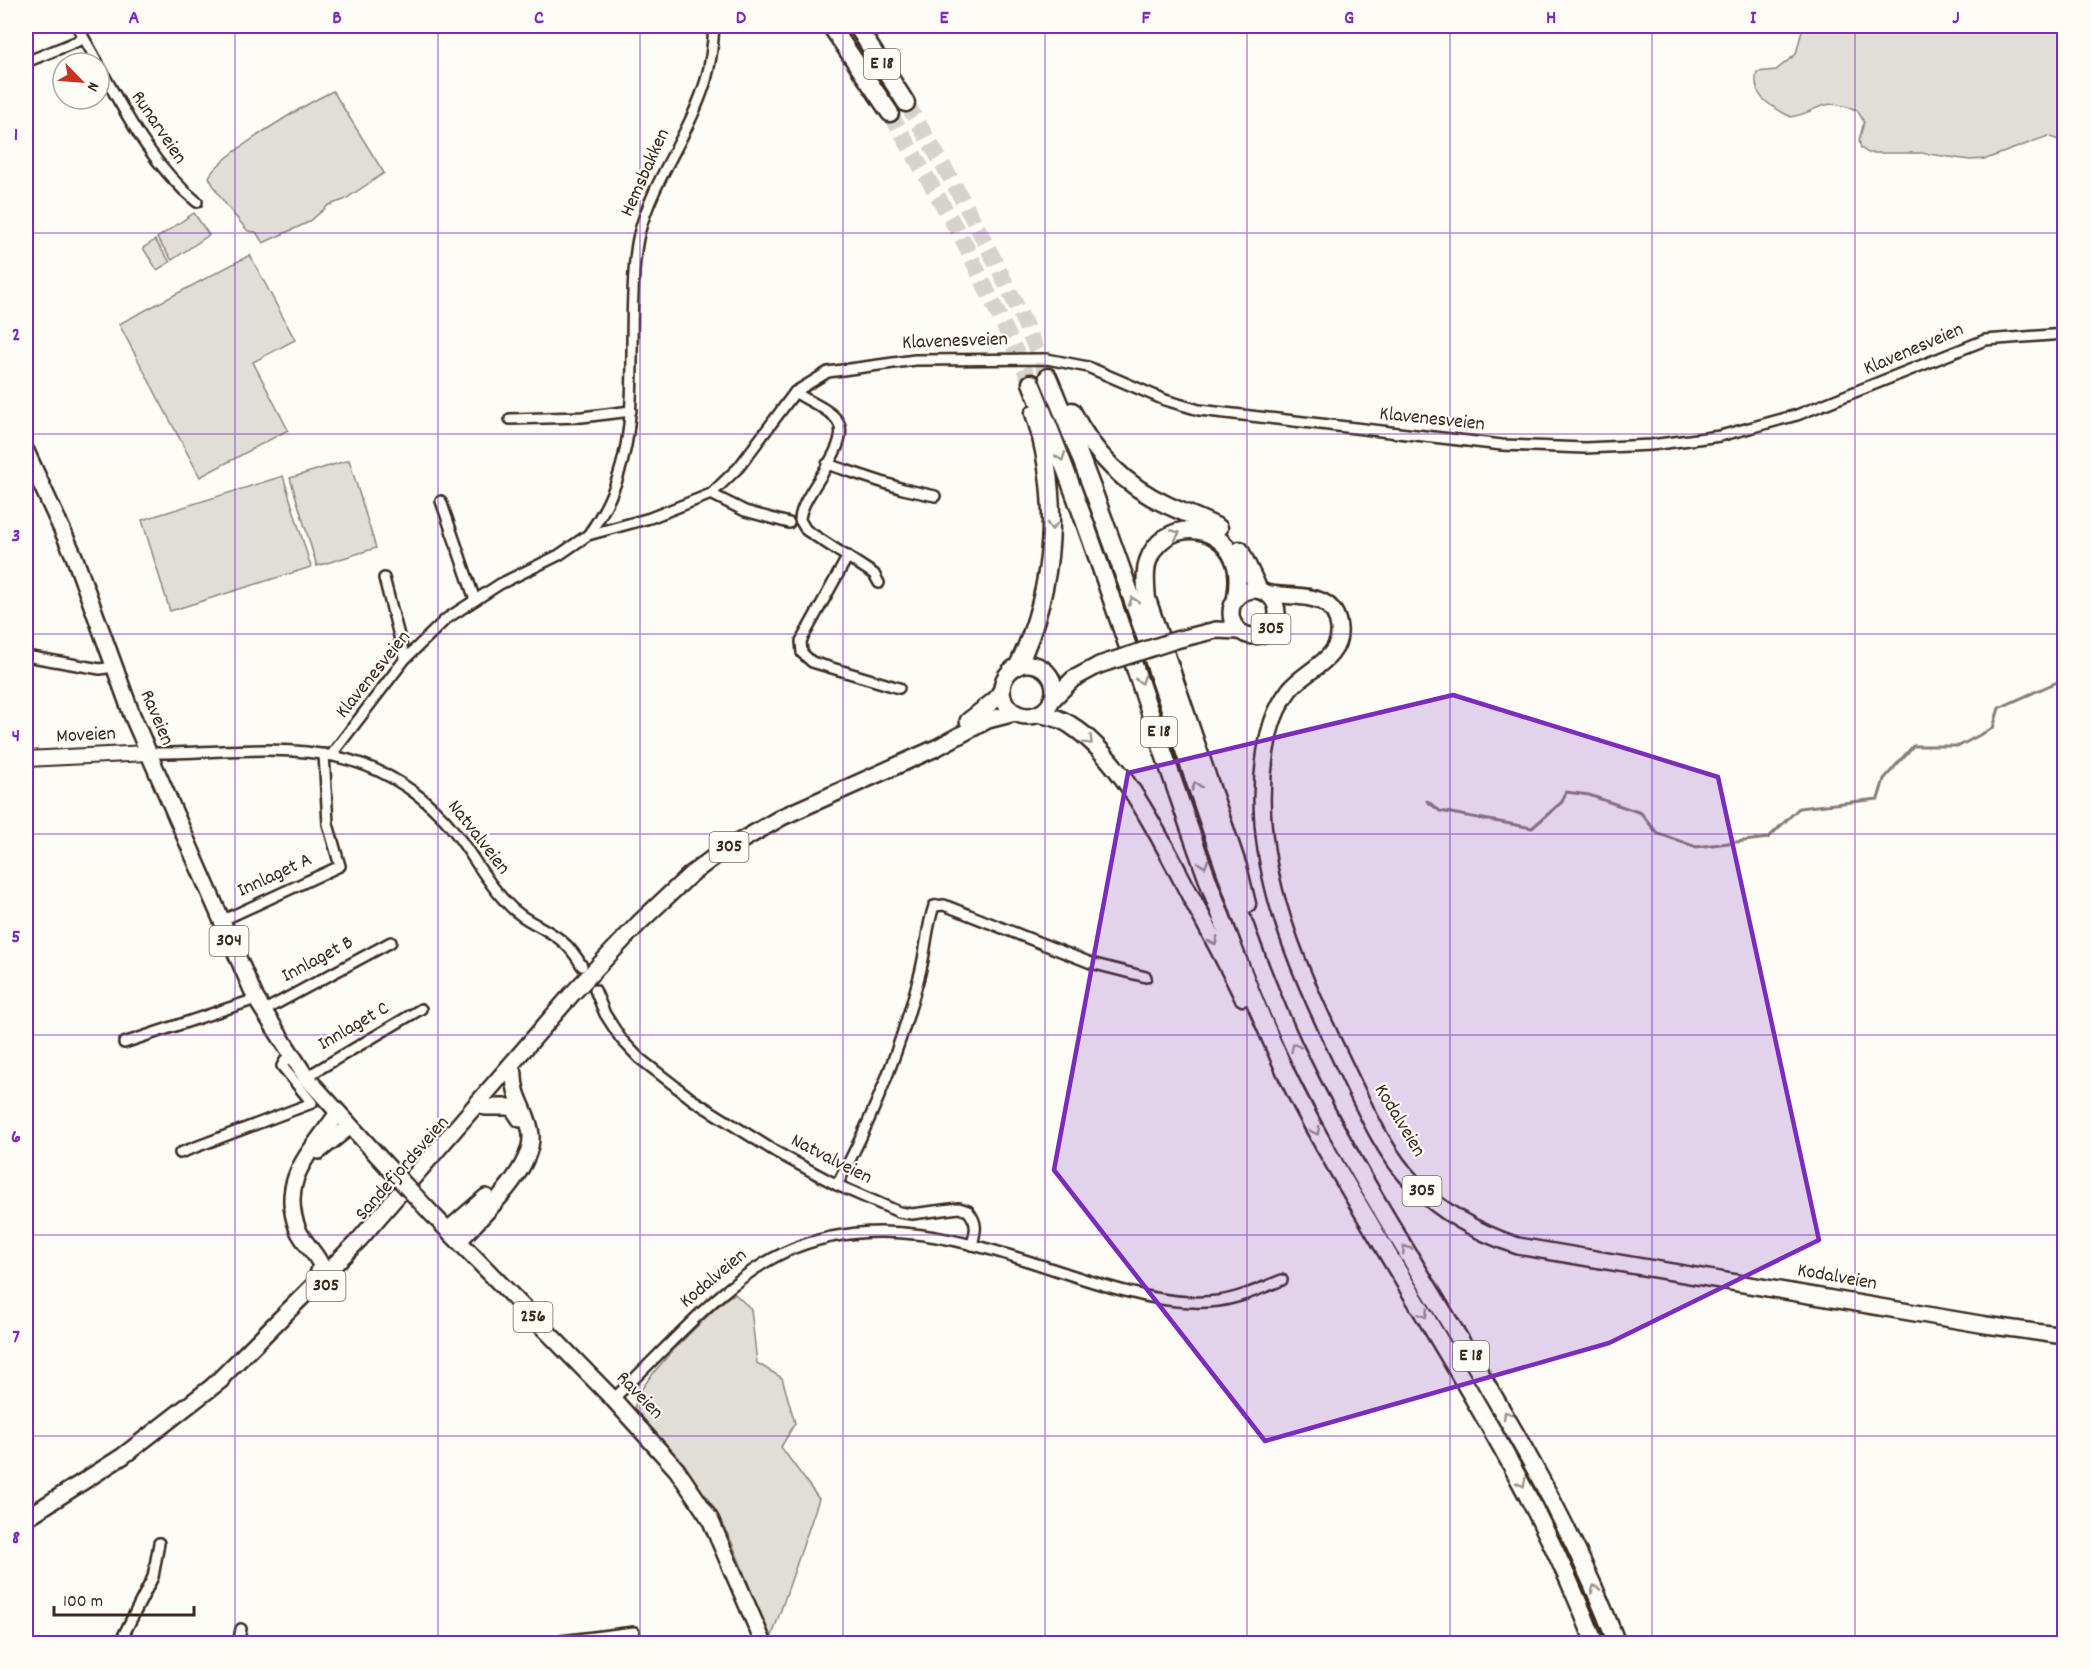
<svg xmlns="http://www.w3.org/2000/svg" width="2090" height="1669" viewBox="0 0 2090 1669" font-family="Dekko,sans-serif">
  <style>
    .green { fill: #e1ded7; stroke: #8e847a; stroke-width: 1.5 }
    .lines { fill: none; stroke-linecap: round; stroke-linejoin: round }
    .stream { stroke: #887d74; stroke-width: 3 }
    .highway-tunnel { stroke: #d6d2cc; stroke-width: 16; stroke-dasharray: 16 8; stroke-linecap: butt }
    .street-casing { stroke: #3b2a1e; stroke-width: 14 }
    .secondary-casing { stroke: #3b2a1e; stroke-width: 18 }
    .primary-casing { stroke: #3b2a1e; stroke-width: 20 }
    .highway-casing { stroke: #3b2a1e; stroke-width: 21 }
    .street { stroke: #fdfcf7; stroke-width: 9 }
    .secondary { stroke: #fdfcf7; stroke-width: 14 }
    .primary { stroke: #fdfcf7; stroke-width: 15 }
    .highway { stroke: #fdfcf7; stroke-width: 16 }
    .primary-bridge-casing { stroke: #3b2a1e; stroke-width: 20; stroke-linecap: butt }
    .primary-bridge { stroke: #fdfcf7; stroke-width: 15 }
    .oneway { stroke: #9c938a }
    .marked { fill: #7b2cbf; fill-opacity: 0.2; stroke: #7b2cbf; stroke-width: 4.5; stroke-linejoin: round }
    .grid { fill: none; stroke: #7b2cbf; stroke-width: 1.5; stroke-opacity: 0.55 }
    .labels { text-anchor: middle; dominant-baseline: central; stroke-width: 4.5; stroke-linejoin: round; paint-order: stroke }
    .shield { fill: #fdfcf7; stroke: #75695f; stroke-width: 1.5 }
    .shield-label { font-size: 18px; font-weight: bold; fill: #3b2a1e }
    .street-label { font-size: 20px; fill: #3b2a1e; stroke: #fdfcf7 }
    .neatline { fill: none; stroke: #7b2cbf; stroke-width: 2 }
    .grid-label { font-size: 20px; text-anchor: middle; font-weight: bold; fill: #7b2cbf }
  </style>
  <rect width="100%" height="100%" fill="#fdfcf7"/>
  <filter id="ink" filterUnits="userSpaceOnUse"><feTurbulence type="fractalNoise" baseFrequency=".0167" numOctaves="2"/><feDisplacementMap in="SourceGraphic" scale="12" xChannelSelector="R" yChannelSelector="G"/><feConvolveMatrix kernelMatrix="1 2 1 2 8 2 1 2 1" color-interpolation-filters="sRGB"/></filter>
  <g filter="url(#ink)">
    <g class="green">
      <path d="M1803 26H2064V142L2048 136 1986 159 1970 160 1922 153H1868L1861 148 1859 140 1864 122 1857 110C1817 96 1824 111 1791 117 1771 106 1751 98 1757 72L1776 70 1796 54Z"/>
      <path d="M333 91 384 173 344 200 329 205 309 222 263 243 256 232 248 231C234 215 218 197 209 177 219 155 308 103 333 91Z"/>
      <polygon points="194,213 209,235 172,260 157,238"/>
      <polygon points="155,240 170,262 157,270 143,248"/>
      <polygon points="250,255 295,340 253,362 288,430 200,477 119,324"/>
      <polygon points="349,460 376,548 317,566 290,478"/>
      <polygon points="283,476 311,567 170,611 142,520"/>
      <path d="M735 1294 751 1309 757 1363 782 1378 795 1423 781 1447 819 1499 772 1636 765 1628C752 1595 741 1561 726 1530 702 1484 669 1447 635 1409 631 1385 708 1316 728 1297Z"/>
    </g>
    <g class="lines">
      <polyline class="stream" points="1427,801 1440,811 1532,828 1562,802 1566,792 1589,795 1641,813 1657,833 1696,847 1768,838 1799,808 1878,799 1884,779 1913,746 1959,746 1993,728 1999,708 2064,679"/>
      <g class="highway-tunnel">
        <path d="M906 103C960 191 1008 281 1048 377"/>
        <polyline points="890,113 964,242 1031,383"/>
      </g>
      <defs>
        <g id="street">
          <polyline points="77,26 98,63"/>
          <polyline points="26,62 83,39"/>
          <path d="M99 66C127 116 152 165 197 202"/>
          <path d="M795 392C807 401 828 408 837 420 855 444 800 494 800 520L806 530 874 574 879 583"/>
          <polyline points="510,419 582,417 631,411"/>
          <polyline points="827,464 903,489 935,496"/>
          <polyline points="711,494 745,511 789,523"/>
          <polyline points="441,501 475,600"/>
          <path d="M588 535C643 461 629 380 633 293 634 274 634 254 639 234 653 179 690 134 706 80 711 62 713 44 714 26"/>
          <polyline points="848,556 801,641 802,653 812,662 899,688"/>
          <polyline points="384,578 405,659"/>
          <polyline points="26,656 100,669 113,667"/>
          <path d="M148 753C260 754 357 727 444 819 467 844 481 875 504 900 531 931 559 925 582 966"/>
          <polyline points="332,754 405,659 446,619 500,584 559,555 588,535 650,518 711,494 739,467 795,392 828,372 915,360 1047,359 1088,367 1165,400 1199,410 1502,445 1585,448 1651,445 1720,436 1797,415 1985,340 2064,334"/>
          <polyline points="221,921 340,866 328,824 324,754"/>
          <path d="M595 990 605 1014 621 1039 639 1058 693 1100 776 1152 837 1185 899 1212 912 1214 959 1208 968 1211C978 1223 976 1230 972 1245"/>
          <polyline points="263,1011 391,942"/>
          <polyline points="124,1043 256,999"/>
          <polyline points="306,1077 421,1009"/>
          <polyline points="180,1153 312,1103 282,1066 289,1054"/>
          <path d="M837 1185C873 1118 900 1050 919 977 926 953 926 929 934 906L944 905 1091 963 1146 977"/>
          <path d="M613 1399C667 1350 719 1283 785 1252 888 1205 993 1251 1093 1282 1133 1294 1176 1306 1218 1301 1240 1298 1262 1288 1282 1280"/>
          <polyline points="119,1644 153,1577 159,1543"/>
          <polyline points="238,1644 241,1629"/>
          <polyline points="537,1644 634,1632"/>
        </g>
        <polyline id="secondary" points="26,759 148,753"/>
        <g id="primary">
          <polyline points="26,451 74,556 132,715 256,999 306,1077 388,1167"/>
          <circle cx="1254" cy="613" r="23"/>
          <path d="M1266 593C1291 599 1335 588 1339 628 1342 659 1307 669 1290 689 1280 702 1273 717 1269 734 1243 851 1294 960 1343 1063 1363 1104 1382 1151 1414 1184 1443 1214 1479 1233 1518 1246L1986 1325 2064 1336"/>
          <polyline points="1176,640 1216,630 1238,631"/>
          <circle cx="1028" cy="690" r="26"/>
          <polyline points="1051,701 1073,679 1099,665"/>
          <polyline points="968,721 996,699 1002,689"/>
          <polyline points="485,1107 512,1107 520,1119"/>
          <polyline points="319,1151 349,1127"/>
          <polyline points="432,1214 613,1399 677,1470 710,1519 764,1644"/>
          <polyline points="448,1230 486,1197"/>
          <path d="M459 1241C482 1215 533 1170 531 1135 529 1112 513 1098 514 1073"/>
          <path d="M316 1281 321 1265C315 1252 304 1243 298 1230 278 1179 311 1153 337 1114"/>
          <polyline points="213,1386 359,1240 572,994 639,923 690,875 718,854 782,817 936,748 988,720 1015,713"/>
          <polyline points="26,1518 123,1456 221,1380"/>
        </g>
        <g id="highway">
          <polyline points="831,26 890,113"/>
          <polyline points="857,26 906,103"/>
          <path d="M1048 377C1104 510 1149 648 1196 785 1226 873 1255 962 1294 1047 1391 1252 1536 1430 1617 1644"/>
          <path d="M1031 383C1126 610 1184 852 1287 1075 1316 1136 1352 1193 1386 1251 1462 1379 1542 1504 1595 1644"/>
          <path d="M1072 411C1093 453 1124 485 1167 505 1184 513 1202 519 1219 528"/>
          <polyline points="1240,550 1259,590"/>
          <path d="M1236 597C1238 585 1239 572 1234 560 1218 520 1162 520 1148 561 1144 573 1146 586 1147 599L1238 867 1247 904"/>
          <path d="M1018 666C1056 585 1061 497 1034 413"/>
          <path d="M1039 714C1049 716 1060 718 1069 724 1123 758 1161 840 1190 895 1208 929 1227 963 1243 997"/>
        </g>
      </defs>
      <use href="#street" class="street-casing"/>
      <use href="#secondary" class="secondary-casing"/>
      <use href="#primary" class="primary-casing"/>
      <use href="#highway" class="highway-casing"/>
      <use href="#street" class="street"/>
      <use href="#secondary" class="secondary"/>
      <use href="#primary" class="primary"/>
      <use href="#highway" class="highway"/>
      <defs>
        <g id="primary-bridge">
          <polyline points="1099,665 1176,640"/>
          <polyline points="388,1167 432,1214"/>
        </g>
      </defs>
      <use href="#primary-bridge" class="primary-bridge-casing"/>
      <use href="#primary-bridge" class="primary-bridge"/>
    </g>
    <defs><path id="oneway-chevron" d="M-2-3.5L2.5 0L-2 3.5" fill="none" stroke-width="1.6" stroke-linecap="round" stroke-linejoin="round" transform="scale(1.5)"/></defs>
    <g class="oneway">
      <use href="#oneway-chevron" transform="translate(1061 457) rotate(69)"/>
      <use href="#oneway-chevron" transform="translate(1052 526) rotate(92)"/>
      <use href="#oneway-chevron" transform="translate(1176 534) rotate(-21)"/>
      <use href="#oneway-chevron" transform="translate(1133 601) rotate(-109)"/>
      <use href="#oneway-chevron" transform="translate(1141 680) rotate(71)"/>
      <use href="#oneway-chevron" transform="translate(1089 741) rotate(45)"/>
      <use href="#oneway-chevron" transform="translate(1196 786) rotate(-109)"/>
      <use href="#oneway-chevron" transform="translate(1204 864) rotate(71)"/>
      <use href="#oneway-chevron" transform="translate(1214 941) rotate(62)"/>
      <use href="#oneway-chevron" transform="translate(1295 1047) rotate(-115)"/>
      <use href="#oneway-chevron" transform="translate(1316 1131) rotate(62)"/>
      <use href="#oneway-chevron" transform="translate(1406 1249) rotate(-122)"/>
      <use href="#oneway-chevron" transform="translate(1424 1314) rotate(59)"/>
      <use href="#oneway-chevron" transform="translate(1507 1415) rotate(-120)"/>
      <use href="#oneway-chevron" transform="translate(1522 1483) rotate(62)"/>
      <use href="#oneway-chevron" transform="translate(1595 1589) rotate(-112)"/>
    </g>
  </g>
  <path class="marked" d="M1453 695 1718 777 1819 1240 1609 1343 1265 1441 1054 1170 1128 773Z"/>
  <path class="grid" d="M235 26V1644M438 26V1644M640 26V1644M843 26V1644M1045 26V1644M1247 26V1644M1450 26V1644M1652 26V1644M1855 26V1644M26 233H2064M26 434H2064M26 634H2064M26 834H2064M26 1035H2064M26 1235H2064M26 1436H2064"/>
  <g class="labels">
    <g class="shield">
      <rect x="864" y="49" width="36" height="30" rx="4.5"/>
      <rect x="1251.5" y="614" width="39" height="30" rx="4.5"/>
      <rect x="1141" y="717" width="36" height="30" rx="4.5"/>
      <rect x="709.5" y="832" width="39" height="30" rx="4.5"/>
      <rect x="209.5" y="926" width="39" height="30" rx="4.5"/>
      <rect x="1402.5" y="1176" width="39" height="30" rx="4.5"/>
      <rect x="306.5" y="1271" width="39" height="30" rx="4.5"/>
      <rect x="513.5" y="1302" width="39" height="30" rx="4.5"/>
      <rect x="1453" y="1341" width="36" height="30" rx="4.5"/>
    </g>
    <g class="shield-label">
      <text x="882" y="64">E 18</text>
      <text x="1271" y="629">305</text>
      <text x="1159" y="732">E 18</text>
      <text x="729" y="847">305</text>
      <text x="229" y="941">304</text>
      <text x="1422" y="1191">305</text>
      <text x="326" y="1286">305</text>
      <text x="533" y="1317">256</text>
      <text x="1471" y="1356">E 18</text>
    </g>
    <g class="street-label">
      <text transform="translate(158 128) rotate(56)">Runarveien</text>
      <text transform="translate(646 173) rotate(-66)">Hemsbakken</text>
      <text transform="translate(955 342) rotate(-2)">Klavenesveien</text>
      <text transform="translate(1914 350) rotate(-23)">Klavenesveien</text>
      <text transform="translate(1432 420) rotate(6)">Klavenesveien</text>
      <text transform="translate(374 675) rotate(-51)">Klavenesveien</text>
      <text transform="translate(156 718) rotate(67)">Raveien</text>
      <text transform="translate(86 736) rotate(-3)">Moveien</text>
      <text transform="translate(478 838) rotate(52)">Natvalveien</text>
      <text transform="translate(275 876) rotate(-25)">Innlaget A</text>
      <text transform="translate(318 960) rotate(-28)">Innlaget B</text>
      <text transform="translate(354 1027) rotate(-30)">Innlaget C</text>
      <text transform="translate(1399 1121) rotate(59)">Kodalveien</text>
      <text transform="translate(831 1160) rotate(27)">Natvalveien</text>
      <text transform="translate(403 1169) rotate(-49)">Sandefjordsveien</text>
      <text transform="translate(1837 1278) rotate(10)">Kodalveien</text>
      <text transform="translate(714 1279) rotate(-40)">Kodalveien</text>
      <text transform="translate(639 1396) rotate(46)">Raveien</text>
    </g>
  </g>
  <rect width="2090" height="1669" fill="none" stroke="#fdfcf7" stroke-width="66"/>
  <g transform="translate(81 81) rotate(115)"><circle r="28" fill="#fdfcf7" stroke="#afa8a0" stroke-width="1.5"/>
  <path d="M0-4.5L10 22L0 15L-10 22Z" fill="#c8321e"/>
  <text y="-9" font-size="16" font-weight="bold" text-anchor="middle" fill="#3b2a1e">N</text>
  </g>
  <path d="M54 1606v9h140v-9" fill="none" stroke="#3b2a1e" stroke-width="3"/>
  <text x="63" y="1606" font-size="18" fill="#3b2a1e" stroke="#fdfcf7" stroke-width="4.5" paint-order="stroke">100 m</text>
  <rect x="33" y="33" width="2024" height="1603" class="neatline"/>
  <g class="grid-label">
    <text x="134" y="23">A</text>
    <text x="337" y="23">B</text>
    <text x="539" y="23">C</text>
    <text x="741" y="23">D</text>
    <text x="944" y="23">E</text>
    <text x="1146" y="23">F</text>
    <text x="1349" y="23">G</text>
    <text x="1551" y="23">H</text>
    <text x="1753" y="23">I</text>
    <text x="1956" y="23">J</text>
    <text x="16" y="140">1</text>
    <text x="16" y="340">2</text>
    <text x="16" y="541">3</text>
    <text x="16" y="741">4</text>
    <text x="16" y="942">5</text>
    <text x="16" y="1142">6</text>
    <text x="16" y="1342">7</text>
    <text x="16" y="1543">8</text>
  </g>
</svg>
